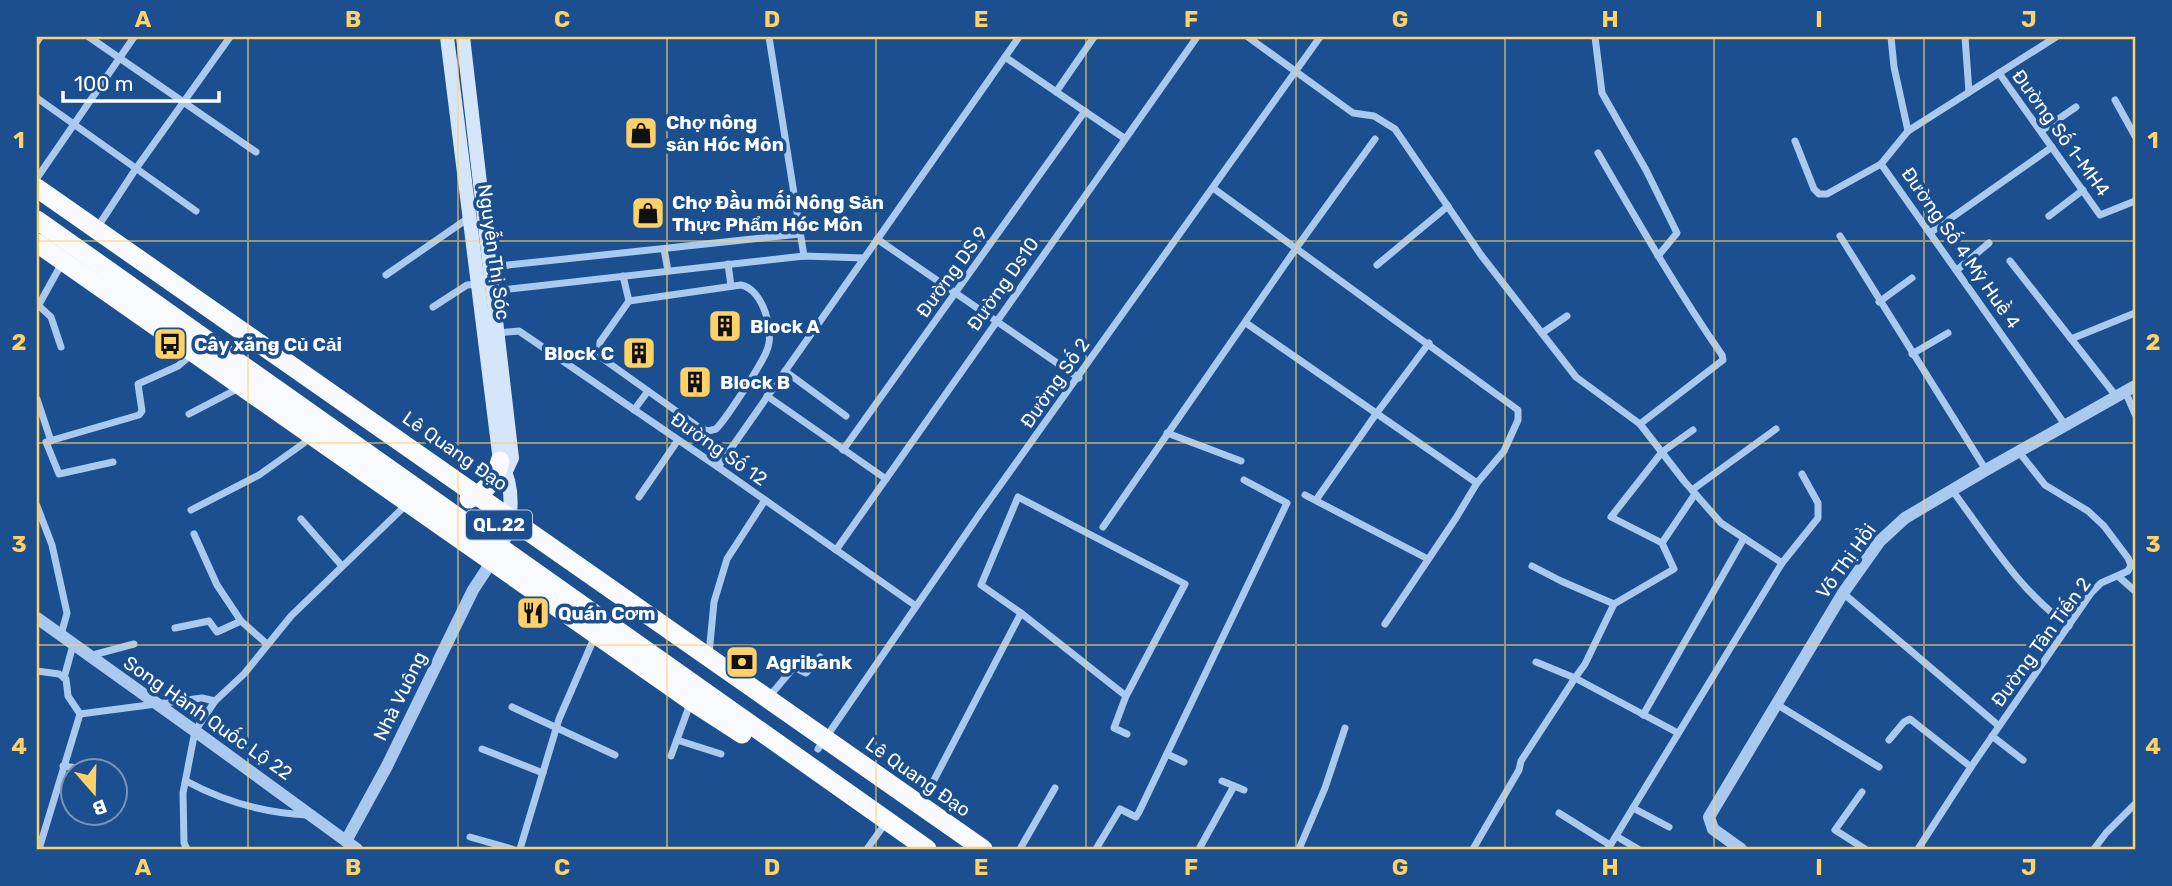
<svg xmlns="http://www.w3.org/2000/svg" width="2172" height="886" viewBox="0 0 2172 886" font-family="Rubik,sans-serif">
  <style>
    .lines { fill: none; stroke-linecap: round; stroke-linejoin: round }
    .minor { stroke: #a9c9ee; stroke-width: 7 }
    .tertiary { stroke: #a9c9ee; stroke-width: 12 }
    .secondary { stroke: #d6e6fa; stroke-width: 14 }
    .trunk { stroke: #f8faff; stroke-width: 19 }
    .grid { fill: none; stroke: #ffd166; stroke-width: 2; stroke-opacity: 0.55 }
    .labels { text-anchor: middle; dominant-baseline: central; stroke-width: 7; stroke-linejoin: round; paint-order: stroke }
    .shield { fill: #1b4f8f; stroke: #bbcadd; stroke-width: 2 }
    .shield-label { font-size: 18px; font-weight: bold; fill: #fff }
    .poi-label { font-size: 19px; font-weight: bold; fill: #fff; stroke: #1b4f8f; text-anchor: start }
    .street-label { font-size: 19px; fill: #fff; stroke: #1b4f8f }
    .neatline { fill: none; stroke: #ffd166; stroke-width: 2.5 }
    .grid-label { font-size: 23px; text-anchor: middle; font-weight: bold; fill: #ffd166 }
  </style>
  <rect width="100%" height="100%" fill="#1b4f8f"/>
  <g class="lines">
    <g class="minor">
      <polyline points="89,37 256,152"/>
      <polyline points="769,37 804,256"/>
      <polyline points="1248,37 1353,113 1374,116 1395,129 1481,255 1576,377 1640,424 1684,481 1721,523 1782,563 1608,849"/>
      <polyline points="1595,37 1602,93 1646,170 1677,233 1658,256"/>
      <polyline points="1891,37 1894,67 1908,131"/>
      <polyline points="1965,37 1969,92"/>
      <polyline points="2056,37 1908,131 1881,164 2066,426"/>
      <polyline points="37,42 40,37"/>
      <polyline points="1005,57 1124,138"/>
      <polyline points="1999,73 2100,215 2135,201"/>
      <polyline points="1056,92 1094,37"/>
      <polyline points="37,98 196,211"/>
      <polyline points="2115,100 2135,136"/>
      <polyline points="2041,131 2076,107"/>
      <polyline points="1795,141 1814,189 1819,194 1827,194 1881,164"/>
      <path d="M1598 153C1638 222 1677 290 1722 355L1723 360 1640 424"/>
      <polyline points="37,178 134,37"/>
      <polyline points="1213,188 1518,410 1518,420 1504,451 1477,483 1456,518 1385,624"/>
      <polyline points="2049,216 2083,190"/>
      <polyline points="97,228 135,170 230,37"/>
      <polyline points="1930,233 2052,147"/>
      <polyline points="1840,236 1986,470"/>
      <polyline points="877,239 1079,378"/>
      <polyline points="664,249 668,271"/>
      <polyline points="2010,261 2116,396"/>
      <polyline points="728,264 731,286"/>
      <polyline points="1377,265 1448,206"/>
      <polyline points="490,267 800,234"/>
      <polyline points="1957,270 1989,243"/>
      <polyline points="386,275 470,217"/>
      <polyline points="623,276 629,301"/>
      <path d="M741 285C763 289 775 332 767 350 762 364 726 419 716 429L708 431 700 428 599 356 600 342 629 301Z"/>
      <polyline points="493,291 804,256 864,258"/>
      <polyline points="1879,302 1912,278"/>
      <polyline points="38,305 51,317 61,347"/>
      <polyline points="433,307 467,285 478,284"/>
      <polyline points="37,308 62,263"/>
      <polyline points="1246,323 1477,483"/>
      <polyline points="498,333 519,331 718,467 916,606"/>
      <polyline points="1542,333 1567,316"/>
      <polyline points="2071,339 2135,313"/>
      <polyline points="1912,354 1948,333"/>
      <polyline points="785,371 846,416"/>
      <polyline points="2125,391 2135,414"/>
      <polyline points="767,396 886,479"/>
      <polyline points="37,399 51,441"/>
      <polyline points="634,410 648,391"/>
      <polyline points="189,414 241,387"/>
      <polyline points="1693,430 1662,452 1611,517 1662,543 1695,494"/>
      <polyline points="1167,433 1241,461"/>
      <polyline points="843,450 1085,111"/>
      <polyline points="113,462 59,474 46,442 139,415 142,411 138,384 178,366 192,354"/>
      <polyline points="718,467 1019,37"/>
      <polyline points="1692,490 1776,429"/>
      <path d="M1952 490C1987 537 2020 592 2069 626"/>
      <polyline points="1305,495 1428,559"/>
      <polyline points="639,497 678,440"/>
      <polyline points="1316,500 1376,414 1429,343"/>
      <polyline points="37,506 52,545 67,613 61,635"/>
      <polyline points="191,510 259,475 304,443 309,437"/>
      <polyline points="301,519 342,566"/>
      <polyline points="1103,527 1297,247 1375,139"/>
      <polyline points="194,534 217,585 241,621"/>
      <polyline points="836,550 1197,37"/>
      <polyline points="1782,563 1818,518 1818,503 1802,474"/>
      <polyline points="1532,566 1561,581 1614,604 1585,664 1575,678 1678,733"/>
      <polyline points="2119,577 2135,591"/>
      <polyline points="1843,593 1999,726"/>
      <polyline points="1614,604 1674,569 1662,543"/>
      <polyline points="175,628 209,621 217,632 241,621 267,644"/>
      <polyline points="709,654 714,602 727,559 765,500"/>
      <polyline points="89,656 134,644"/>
      <polyline points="37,671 59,674 66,679 68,696 80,714"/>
      <polyline points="64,678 73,645"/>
      <polyline points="1126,696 1021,613 981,585 1018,497 1185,584 1126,696 1114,728 1127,734"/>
      <polyline points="769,697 794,667 806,673 820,657"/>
      <polyline points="1776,704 1879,767"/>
      <polyline points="512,707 615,755"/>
      <polyline points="80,714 202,698 215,701 244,674 291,616 407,504"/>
      <polyline points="1643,715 1744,538"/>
      <polyline points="1992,736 2023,760"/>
      <polyline points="677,740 721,754"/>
      <polyline points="1889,740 1904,722 1910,719 1971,767"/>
      <polyline points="482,749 543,773"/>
      <polyline points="818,749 981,512 1320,37"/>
      <polyline points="1167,754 1184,762"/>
      <polyline points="671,756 690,704"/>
      <polyline points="63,766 92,770"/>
      <path d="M186 781C223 801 265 813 307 815"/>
      <polyline points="1222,781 1244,790"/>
      <polyline points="1862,792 1835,830 1865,849"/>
      <polyline points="921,805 1021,613"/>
      <polyline points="1633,808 1669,827"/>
      <polyline points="1559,813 1610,845"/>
      <polyline points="1616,836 1638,849"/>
      <polyline points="470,837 512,849"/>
      <polyline points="39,849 80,714"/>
      <polyline points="187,849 184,843 183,793 195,731 215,701"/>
      <polyline points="520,849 559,719 595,636"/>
      <polyline points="867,849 887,821"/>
      <polyline points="1020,849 1055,788"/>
      <polyline points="1096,849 1120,809 1136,817 1139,812 1287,503 1244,480"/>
      <polyline points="1199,849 1234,786"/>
      <polyline points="1299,849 1325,788 1345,728"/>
      <polyline points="1473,849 1519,770 1521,761 1575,678 1536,662"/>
      <polyline points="1918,849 1971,767 2091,593 2101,583 2128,571 2131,565 2128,558 2104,526 2088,511 2045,485 2019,452"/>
      <polyline points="2094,849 2106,833 2135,804"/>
    </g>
    <g class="tertiary">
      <polyline points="37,618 195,731 357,849"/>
      <polyline points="346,841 387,766 473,590 492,561"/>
      <polyline points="1741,849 1713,829 1709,817 1843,593 1880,541 1905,518 1986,470 2135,386"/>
    </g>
    <g class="secondary">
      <path d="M447 37 500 461C517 490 512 528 496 556"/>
      <polyline points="463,37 512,458 506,471"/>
    </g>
    <g class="trunk">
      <polyline points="37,188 983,849"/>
      <polyline points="37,220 927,849"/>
      <polyline points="37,243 691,701 742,734"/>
      <path d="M469 499C485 493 497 478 500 461"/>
    </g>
  </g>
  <path class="grid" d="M248 37V849M458 37V849M667 37V849M876 37V849M1086 37V849M1296 37V849M1505 37V849M1714 37V849M1924 37V849M37 241H2135M37 443H2135M37 645H2135"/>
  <defs>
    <symbol id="shop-square" viewBox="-11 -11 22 22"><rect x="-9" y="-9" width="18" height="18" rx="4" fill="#ffd166" stroke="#1b4f8f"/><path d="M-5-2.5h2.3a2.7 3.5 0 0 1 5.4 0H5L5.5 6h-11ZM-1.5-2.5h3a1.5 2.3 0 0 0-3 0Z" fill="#111"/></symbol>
    <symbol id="building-square" viewBox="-11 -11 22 22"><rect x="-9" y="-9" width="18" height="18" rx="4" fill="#ffd166" stroke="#1b4f8f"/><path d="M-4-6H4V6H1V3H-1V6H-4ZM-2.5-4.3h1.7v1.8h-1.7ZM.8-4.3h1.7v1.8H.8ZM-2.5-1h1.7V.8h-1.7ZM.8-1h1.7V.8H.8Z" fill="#111"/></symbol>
    <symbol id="bus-square" viewBox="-11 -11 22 22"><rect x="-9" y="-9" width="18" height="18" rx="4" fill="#ffd166" stroke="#1b4f8f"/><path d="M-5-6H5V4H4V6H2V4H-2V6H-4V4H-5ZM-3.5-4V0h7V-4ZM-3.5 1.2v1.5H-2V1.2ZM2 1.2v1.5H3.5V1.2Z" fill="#111"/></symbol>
    <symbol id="restaurant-square" viewBox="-11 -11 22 22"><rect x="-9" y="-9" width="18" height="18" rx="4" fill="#ffd166" stroke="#1b4f8f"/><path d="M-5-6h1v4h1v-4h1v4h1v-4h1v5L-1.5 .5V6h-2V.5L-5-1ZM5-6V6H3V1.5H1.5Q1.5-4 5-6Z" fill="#111"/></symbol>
    <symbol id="bank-square" viewBox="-11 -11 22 22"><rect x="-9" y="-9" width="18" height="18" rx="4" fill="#ffd166" stroke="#1b4f8f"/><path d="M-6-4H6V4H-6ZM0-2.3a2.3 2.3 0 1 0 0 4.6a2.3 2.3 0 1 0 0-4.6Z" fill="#111"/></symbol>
  </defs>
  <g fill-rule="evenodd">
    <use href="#shop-square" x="622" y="114" width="38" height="38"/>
    <use href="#shop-square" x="629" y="194" width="38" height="38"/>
    <use href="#building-square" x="706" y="307" width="38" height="38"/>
    <use href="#bus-square" x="151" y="325" width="38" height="38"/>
    <use href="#building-square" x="620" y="334" width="38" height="38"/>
    <use href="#building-square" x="676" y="363" width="38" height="38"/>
    <use href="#restaurant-square" x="514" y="594" width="38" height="38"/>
    <use href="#bank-square" x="723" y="643" width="38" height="38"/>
  </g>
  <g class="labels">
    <rect class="shield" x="466" y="510.5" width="66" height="29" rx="5"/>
    <g class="shield-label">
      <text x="499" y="525">QL.22</text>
    </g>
    <g class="poi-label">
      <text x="666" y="122">Chợ nông<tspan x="666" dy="22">sản Hóc Môn</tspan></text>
      <text x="672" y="202">Chợ Đầu mối Nông Sản<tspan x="672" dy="22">Thực Phẩm Hóc Môn</tspan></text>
      <text x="750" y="326">Block A</text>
      <text x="194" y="344">Cây xăng Củ Cải</text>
      <text x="614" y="353" text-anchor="end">Block C</text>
      <text x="720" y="382">Block B</text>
      <text x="558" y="613">Quán Cơm</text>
      <text x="766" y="662">Agribank</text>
    </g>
    <g class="street-label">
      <text transform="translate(2061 133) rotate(54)">Đường Số 1-MH4</text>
      <text transform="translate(1961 248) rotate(55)">Đường Số 4 Mỹ Huề 4</text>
      <text transform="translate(494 252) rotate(82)">Nguyễn Thị Sóc</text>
      <text transform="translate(952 272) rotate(-54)">Đường DS 9</text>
      <text transform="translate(1003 284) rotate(-55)">Đường Ds10</text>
      <text transform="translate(1055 383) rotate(-55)">Đường Số 2</text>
      <text transform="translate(719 449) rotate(35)">Đường Số 12</text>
      <text transform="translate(455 451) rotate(35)">Lê Quang Đạo</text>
      <text transform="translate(1846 561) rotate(-54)">Võ Thị Hồi</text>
      <text transform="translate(2041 642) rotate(-54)">Đường Tân Tiến 2</text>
      <text transform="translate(400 696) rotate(-64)">Nhà Vuông</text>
      <text transform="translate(208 718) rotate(35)">Song Hành Quốc Lộ 22</text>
      <text transform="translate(918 777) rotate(35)">Lê Quang Đạo</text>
    </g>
  </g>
  <rect width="2172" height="886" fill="none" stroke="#1b4f8f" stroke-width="77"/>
  <g transform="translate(94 792) rotate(160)"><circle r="33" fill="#1b4f8f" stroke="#7695bc" stroke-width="2"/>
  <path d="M0-5L12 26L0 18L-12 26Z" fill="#ffd166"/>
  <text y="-10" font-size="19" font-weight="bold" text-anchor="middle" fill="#ffffff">B</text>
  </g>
  <path d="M63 91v10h156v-10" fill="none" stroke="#ffffff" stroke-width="3.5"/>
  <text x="74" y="91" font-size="21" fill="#ffffff" stroke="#1b4f8f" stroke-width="5" paint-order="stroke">100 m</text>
  <rect x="38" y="38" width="2096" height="810" class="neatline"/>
  <g class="grid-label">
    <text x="143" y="27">A</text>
    <text x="353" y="27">B</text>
    <text x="562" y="27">C</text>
    <text x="772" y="27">D</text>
    <text x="981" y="27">E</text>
    <text x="1191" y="27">F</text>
    <text x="1400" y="27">G</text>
    <text x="1610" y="27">H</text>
    <text x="1819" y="27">I</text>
    <text x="2029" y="27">J</text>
    <text x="19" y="148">1</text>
    <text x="2153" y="148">1</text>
    <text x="19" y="350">2</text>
    <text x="2153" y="350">2</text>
    <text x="19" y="552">3</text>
    <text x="2153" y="552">3</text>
    <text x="19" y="754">4</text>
    <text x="2153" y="754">4</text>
    <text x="143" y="875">A</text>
    <text x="353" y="875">B</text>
    <text x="562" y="875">C</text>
    <text x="772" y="875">D</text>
    <text x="981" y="875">E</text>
    <text x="1191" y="875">F</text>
    <text x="1400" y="875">G</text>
    <text x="1610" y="875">H</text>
    <text x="1819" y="875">I</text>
    <text x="2029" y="875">J</text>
  </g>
</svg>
